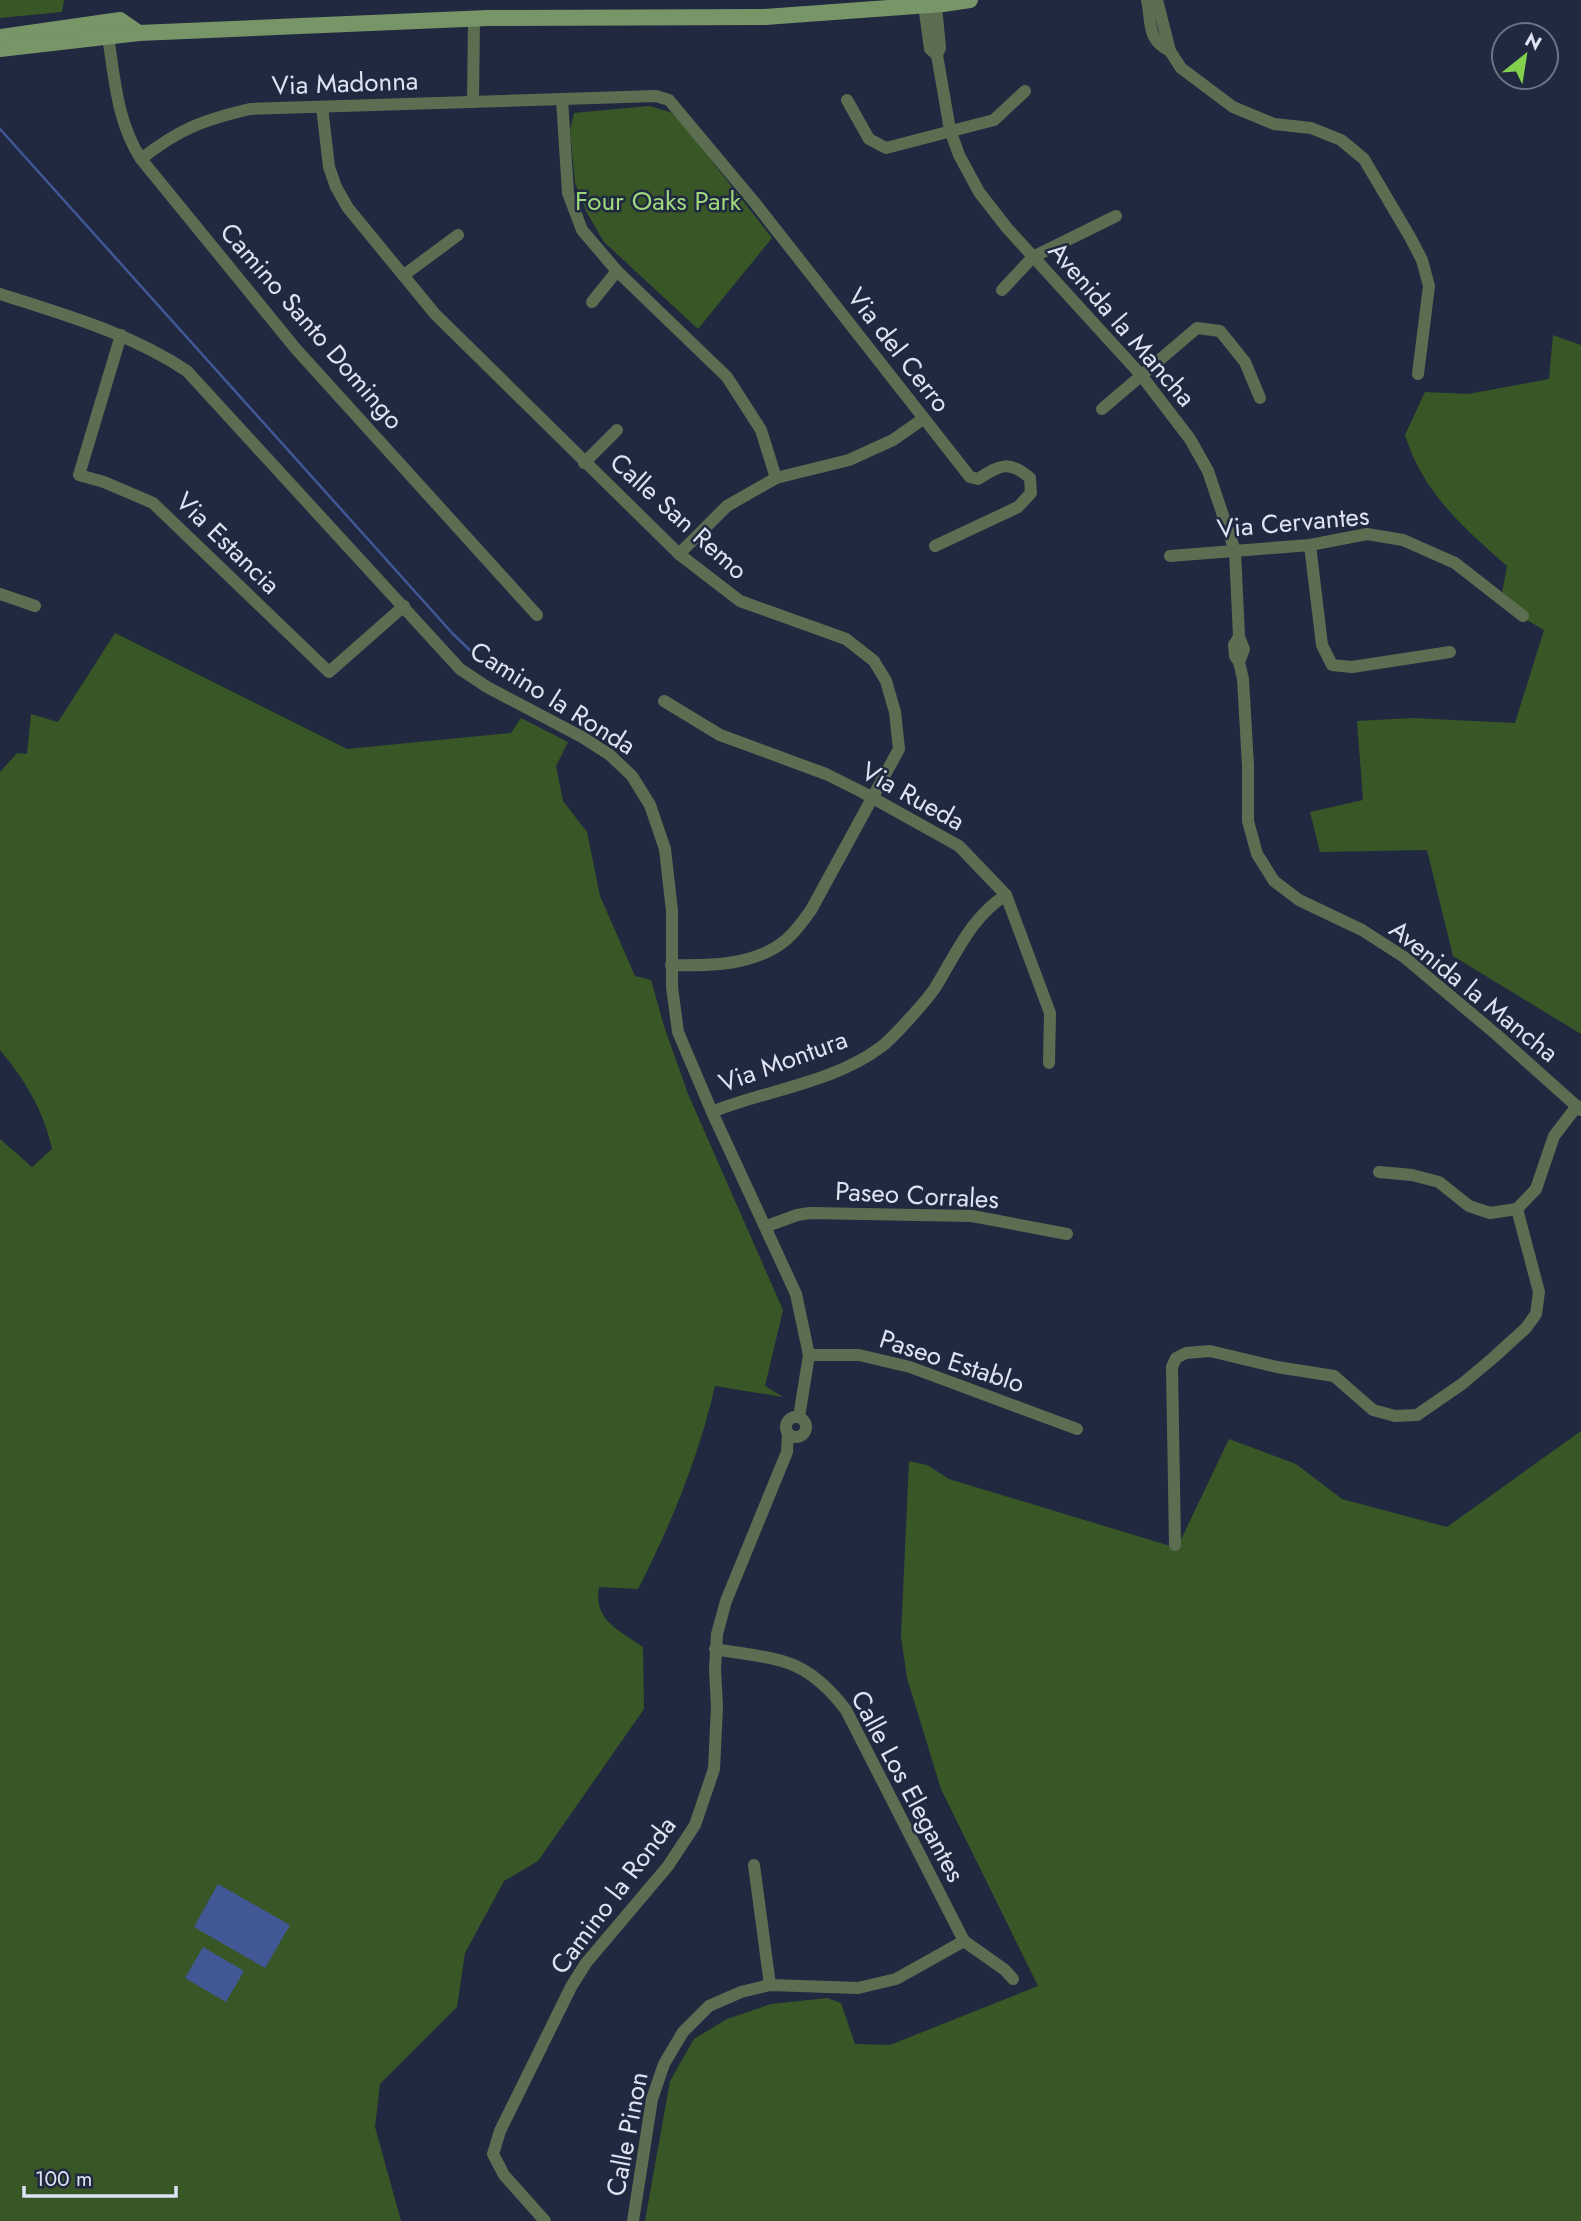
<svg xmlns="http://www.w3.org/2000/svg" width="1581" height="2221" viewBox="0 0 1581 2221" font-family="Jost,sans-serif">
  <style>
    .green { fill: #395726 }
    .water { fill: #415796 }
    .lines { fill: none; stroke-linecap: round; stroke-linejoin: round }
    .stream { stroke: #415796; stroke-width: 2.5 }
    .street { stroke: #5c6e52; stroke-width: 12 }
    .secondary { stroke: #789568; stroke-width: 16 }
    .labels { text-anchor: middle; dominant-baseline: central; stroke-width: 5; stroke-linejoin: round; paint-order: stroke }
    .street-label { font-size: 26px; fill: #dde3f2; stroke: #20293f }
    .park-label { font-size: 26px; fill: #9ed87c; stroke: #20293f }
  </style>
  <rect width="100%" height="100%" fill="#20293f"/>
  <g class="green">
    <polygon points="0,0 64,0 62,12 0,18"/>
    <polygon points="649,106 670,112 679,119 772,238 698,329 604,242 587,213 575,183 570,130 574,113"/>
    <path d="M1553 335 1581 345V1034L1453 956 1427 850 1320 852 1310 812 1363 800 1357 721 1413 718 1515 723 1544 630 1500 604 1507 566C1463 527 1423 493 1405 435L1425 392 1468 394 1549 379Z"/>
    <path d="M115 633 347 749 511 733 521 718 568 742 556 766 563 801 587 832 600 896 635 976 651 980 664 1026 688 1094 783 1310 765 1386 783 1397 715 1386C699 1456 671 1525 638 1589L599 1587C593 1620 619 1630 643 1647L644 1709 538 1861 504 1881 465 1953 457 2007 380 2084 375 2127 401 2221H0V1139L32 1167 52 1149C44 1111 25 1080 0 1050V772L17 753 27 754 31 714 58 722Z"/>
    <polygon points="1581,1431 1581,2221 645,2221 670,2081 694,2039 727,2019 771,2004 827,1998 841,2003 855,2044 890,2045 1038,1986 941,1789 907,1678 901,1637 909,1461 927,1465 949,1479 1177,1548 1229,1439 1296,1464 1342,1499 1447,1527"/>
  </g>
  <g class="water">
    <polygon points="218,1884 290,1925 265,1968 194,1927"/>
    <polygon points="203,1947 244,1971 226,2002 185,1978"/>
  </g>
  <g class="lines">
    <polyline class="stream" points="0,129 453,634 475,655"/>
    <g class="street">
      <path d="M1147 0C1152 23 1146 39 1170 51"/>
      <polyline points="1157,0 1170,51 1181,68 1233,107 1274,124 1311,128 1341,140 1364,159 1410,237 1422,260 1429,286 1418,374"/>
      <polyline points="924,5 930,49 937,55"/>
      <polyline points="936,5 940,48 937,55 950,130 959,155 979,192 1007,228 1141,375 1190,439 1208,471 1235,551 1239,637 1244,649 1239,662"/>
      <path d="M108 37C115 80 117 122 141 159L296 349 537 615"/>
      <polyline points="562,99 568,193 582,230 617,271 727,377 761,430 776,478"/>
      <polyline points="847,100 869,139 886,148 994,120 1025,91"/>
      <polyline points="473,102 474,18"/>
      <path d="M322 107 329 167 336 187 348 208 435 314 679 554 740 601 846 639 874 661 886 681 895 712 899 749 811 910C804 920 796 931 787 939 756 966 709 966 671 965"/>
      <path d="M141 159C179 129 203 120 250 109L656 96 669 100 755 203 970 477 978 479C999 466 1008 459 1030 478L1031 493 1018 507 935 546"/>
      <polyline points="404,275 458,235"/>
      <polyline points="1002,290 1033,257 1116,216"/>
      <path d="M0 294C65 315 130 333 187 371L460 669 487 687 582 737 610 755 632 776 650 805 665 849 672 911V987L678 1032 712 1112 796 1294 809 1355 799 1417"/>
      <polyline points="592,302 617,271"/>
      <polyline points="121,335 79,475 104,482 153,503 329,672 404,606"/>
      <polyline points="1102,409 1197,328 1220,331 1245,362 1260,398"/>
      <polyline points="584,463 617,430"/>
      <polyline points="1310,545 1322,645 1332,665 1352,667 1450,652"/>
      <polyline points="679,554 727,506 776,478 849,460 893,440 923,419"/>
      <polyline points="1170,556 1310,545 1367,534 1403,540 1455,563 1523,616"/>
      <polyline points="0,594 35,606"/>
      <polyline points="1239,637 1234,645 1235,656 1239,662 1243,679 1248,766 1248,821 1257,854 1274,881 1299,900 1362,930 1404,957 1497,1035 1581,1110"/>
      <polyline points="664,701 720,735 826,774 862,792 959,846 1006,895 1050,1013 1049,1063"/>
      <path d="M712 1112C766 1090 833 1083 881 1047 893 1038 927 1000 935 988 956 954 971 917 1006 895"/>
      <polyline points="1379,1172 1412,1175 1439,1182 1469,1206 1490,1213 1517,1209 1536,1189 1554,1136 1577,1106"/>
      <polyline points="767,1226 797,1215 810,1213 972,1216 1067,1234"/>
      <polyline points="809,1355 859,1355 910,1367 1077,1429"/>
      <circle cx="796" cy="1427" r="10"/>
      <polyline points="1175,1545 1172,1367 1176,1358 1186,1353 1210,1351 1277,1367 1334,1376 1373,1410 1395,1416 1417,1415 1462,1384 1493,1358 1526,1328 1536,1314 1539,1292 1517,1209"/>
      <path d="M715 1649C777 1660 804 1655 846 1710L964 1941"/>
      <polyline points="754,1865 770,1985"/>
      <polyline points="964,1941 1005,1970 1013,1979"/>
      <polyline points="545,2221 504,2175 493,2154 500,2131 571,1987 586,1963 668,1866 695,1825 714,1769 717,1707 715,1669 717,1634 726,1601 787,1452 788,1433"/>
      <polyline points="633,2221 652,2099 664,2064 683,2032 709,2006 741,1992 770,1985 858,1988 896,1979 964,1941"/>
    </g>
    <g class="secondary">
      <polyline points="0,37 120,20 139,33"/>
      <polyline points="0,49 139,33 488,18 765,17 943,4 970,0"/>
    </g>
  </g>
  <g class="labels">
    <g class="street-label">
      <text transform="translate(345 83) rotate(-2)">Via Madonna</text>
      <text transform="translate(1122 324) rotate(49)">Avenida la Mancha</text>
      <text transform="translate(312 326) rotate(49)">Camino Santo Domingo</text>
      <text transform="translate(899 350) rotate(52)">Via del Cerro</text>
      <text transform="translate(679 516) rotate(42)">Calle San Remo</text>
      <text transform="translate(1293 522) rotate(-5)">Via Cervantes</text>
      <text transform="translate(228 543) rotate(44)">Via Estancia</text>
      <text transform="translate(553 698) rotate(32)">Camino la Ronda</text>
      <text transform="translate(913 796) rotate(29)">Via Rueda</text>
      <text transform="translate(1474 991) rotate(39)">Avenida la Mancha</text>
      <text transform="translate(783 1061) rotate(-20)">Via Montura</text>
      <text transform="translate(917 1195) rotate(3)">Paseo Corrales</text>
      <text transform="translate(952 1361) rotate(18)">Paseo Establo</text>
      <text transform="translate(908 1786) rotate(62)">Calle Los Elegantes</text>
      <text transform="translate(613 1895) rotate(-53)">Camino la Ronda</text>
      <text transform="translate(627 2134) rotate(-79)">Calle Pinon</text>
    </g>
    <g class="park-label">
      <text x="658" y="201">Four Oaks Park</text>
    </g>
  </g>
  <g transform="translate(1525 56) rotate(30)"><circle r="33" fill="#20293f" stroke="#6c7387" stroke-width="2"/>
  <path d="M0-5L12 26L0 18L-12 26Z" fill="#83d04f"/>
  <text y="-10" font-size="19" font-weight="bold" text-anchor="middle" fill="#dde3f2">N</text>
  </g>
  <path d="M24 2186v10h152v-10" fill="none" stroke="#dde3f2" stroke-width="3.5"/>
  <text x="35" y="2186" font-size="21" fill="#dde3f2" stroke="#20293f" stroke-width="5" paint-order="stroke">100 m</text>
</svg>
